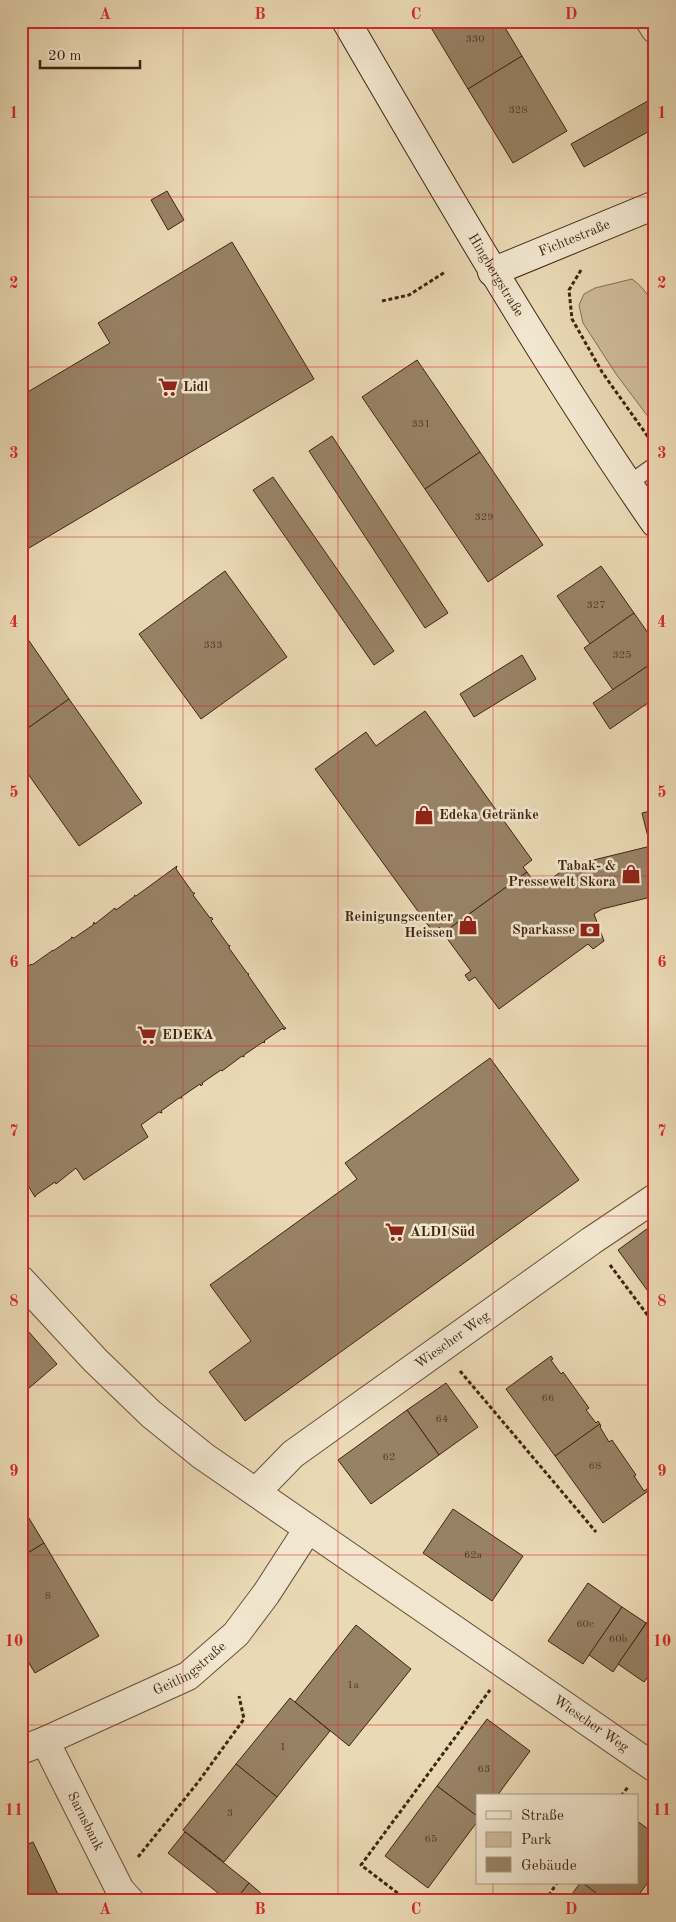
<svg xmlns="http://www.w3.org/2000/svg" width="676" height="1922" viewBox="0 0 676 1922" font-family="'Old Standard TT',serif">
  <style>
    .green { fill: #cdba99; stroke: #866e54 }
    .building { fill: #988266; stroke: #402310 }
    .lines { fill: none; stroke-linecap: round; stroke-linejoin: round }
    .lane-casing { stroke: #6a5039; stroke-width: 18 }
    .street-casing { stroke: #6a5039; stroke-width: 30 }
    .secondary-casing { stroke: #402310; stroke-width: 30 }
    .path { stroke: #402310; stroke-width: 3; stroke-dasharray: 4 2.5; stroke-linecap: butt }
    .lane { stroke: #f1e6cf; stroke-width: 15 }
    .street { stroke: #f1e6cf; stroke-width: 28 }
    .secondary { stroke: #f1e6cf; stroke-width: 28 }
    .grid { fill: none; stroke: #d62828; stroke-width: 1; stroke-opacity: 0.55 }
    .labels { text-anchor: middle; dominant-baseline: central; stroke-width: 5; stroke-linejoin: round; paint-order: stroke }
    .number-label { font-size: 11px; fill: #563b26 }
    .street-label { font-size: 14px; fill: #402310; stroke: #f1e6cf }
    .poi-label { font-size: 14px; font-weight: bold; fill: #402310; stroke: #f1e6cf; text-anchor: start }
    .neatline { fill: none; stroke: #d62828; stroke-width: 2 }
    .grid-label { font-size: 16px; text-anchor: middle; font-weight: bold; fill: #d62828 }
  </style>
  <rect width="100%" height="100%" fill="#ead9b5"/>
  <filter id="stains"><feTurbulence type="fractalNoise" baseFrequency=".004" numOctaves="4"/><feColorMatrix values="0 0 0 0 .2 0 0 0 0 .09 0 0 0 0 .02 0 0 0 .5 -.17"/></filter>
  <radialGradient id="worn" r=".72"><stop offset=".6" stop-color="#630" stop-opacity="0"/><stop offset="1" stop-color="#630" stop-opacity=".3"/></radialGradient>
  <path class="green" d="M632 279C659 298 655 322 655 351L650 355 655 364V426L616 374 583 323 579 305 584 294 595 288Z"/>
  <g class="building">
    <polygon points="21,21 38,21 21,31"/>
    <polygon points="427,21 501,21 522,56 468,89"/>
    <polygon points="522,56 567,131 513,163 468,89"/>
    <polygon points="655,97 655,128 584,167 571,144"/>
    <polygon points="167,191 184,220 168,230 151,200"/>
    <polygon points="232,242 314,379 29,548 21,536 21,506 29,502 21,490 21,396 110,343 98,323"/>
    <polygon points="417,360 480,452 425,489 362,397"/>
    <polygon points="332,436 448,613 425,628 309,451"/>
    <polygon points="480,452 543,545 488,582 425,489"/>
    <polygon points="273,477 394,651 374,665 253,490"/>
    <polygon points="601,566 634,613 590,644 557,596"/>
    <polygon points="225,571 287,657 201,719 139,634"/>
    <polygon points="634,613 655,643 655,661 613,690 584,648"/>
    <polygon points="25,635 69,699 21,733 21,637"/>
    <polygon points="522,655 536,679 474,717 460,694"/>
    <polygon points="655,661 655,698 610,729 593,703"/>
    <polygon points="69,699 142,803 79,846 21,764 21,733"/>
    <polygon points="425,711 532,860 523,867 527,872 443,933 439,927 433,932 315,769 366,732 376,746"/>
    <polygon points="655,810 655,835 648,837 642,813"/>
    <polygon points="655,845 655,896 602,909 594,914 604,941 593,949 588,944 499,1009 475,977 469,981 465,975 471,971 443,933 527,872 538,888 569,866"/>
    <polygon points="177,866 176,869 193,893 195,893 193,895 210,918 211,917 213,919 211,921 229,946 230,945 229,948 247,973 249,974 248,975 284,1027 286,1028 284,1030 283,1028 264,1041 265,1042 264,1043 263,1042 244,1055 244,1057 242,1056 222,1071 221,1070 202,1083 203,1084 201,1086 200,1084 181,1097 182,1098 179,1098 161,1111 162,1113 159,1112 141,1125 148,1137 84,1180 76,1168 56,1184 55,1182 36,1195 35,1197 21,1174 21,973 31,964 32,965 53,950 53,951 72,938 71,937 74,938 93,925 94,922 95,924 115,908 116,910 135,896 134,895 136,896"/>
    <polygon points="490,1058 579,1180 245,1421 209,1372 251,1341 210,1285 357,1179 345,1163"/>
    <polygon points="655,1223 655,1301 618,1250"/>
    <polygon points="21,1323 57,1364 21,1395"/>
    <polygon points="551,1356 553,1359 551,1360 561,1374 563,1372 589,1408 586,1410 596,1423 598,1421 600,1424 555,1456 506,1389"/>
    <polygon points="446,1383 478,1427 439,1455 407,1410"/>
    <polygon points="407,1410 439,1455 371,1504 338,1460"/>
    <polygon points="600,1424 601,1426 600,1427 609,1442 612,1440 636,1475 634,1476 644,1491 647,1489 648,1491 603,1523 555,1456"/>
    <polygon points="21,1505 44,1543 21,1557"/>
    <polygon points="453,1509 523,1556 492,1601 423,1553"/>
    <polygon points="44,1543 99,1636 35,1673 21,1650 21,1557"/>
    <polygon points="588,1583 622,1607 583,1664 548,1641"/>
    <polygon points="622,1607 646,1623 613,1672 589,1655"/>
    <polygon points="652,1615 655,1617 655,1667 644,1682 618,1664"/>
    <polygon points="356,1625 411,1669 349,1746 295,1702"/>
    <polygon points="290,1698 330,1731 277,1797 236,1764"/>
    <polygon points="487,1719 530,1751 497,1796 477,1796 477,1816 437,1786"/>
    <polygon points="236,1764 277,1797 224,1862 183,1830"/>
    <polygon points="437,1786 477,1816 477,1822 428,1888 385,1856"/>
    <polygon points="637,1821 655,1834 655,1873 634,1901 606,1901 583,1883 637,1883"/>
    <polygon points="185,1832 249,1883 235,1901 228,1901 168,1853"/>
    <polygon points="33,1842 46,1869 61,1901 32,1901 26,1890 21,1879 21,1847"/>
    <polygon points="249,1883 270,1901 235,1901"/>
    <polygon points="580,1883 583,1883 606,1901 567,1901"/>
    <polygon points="26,1890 32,1901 21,1901 21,1893"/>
  </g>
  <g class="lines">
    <defs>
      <polyline id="lane" points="628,484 655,465"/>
      <g id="street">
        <polyline points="650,21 655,29"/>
        <path id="s1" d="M21 1280 95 1360 151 1414 203 1456 655 1768"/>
        <path id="s2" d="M256 1492 293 1454 591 1241 655 1198"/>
        <path id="s3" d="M45 1741 120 1890 130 1901"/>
        <path id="s4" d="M21 1750 45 1741 188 1676 236 1634 266 1594 308 1529"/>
      </g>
      <g id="secondary">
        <path id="s5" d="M346 21C445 191 543 361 655 523"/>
        <path id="s6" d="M492 272 655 205"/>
      </g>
    </defs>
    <use href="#lane" class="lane-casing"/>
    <use href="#street" class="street-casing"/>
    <use href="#secondary" class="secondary-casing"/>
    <g class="path">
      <polyline points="581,270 569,290 572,319 602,372 651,441"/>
      <polyline points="382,301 409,295 445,272"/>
      <polyline points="610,1265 655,1325"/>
      <polyline points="460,1371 596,1532"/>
      <polyline points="21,1704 28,1715"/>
      <polyline points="621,1796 628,1787"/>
      <polyline points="138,1857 199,1781 244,1719 239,1696"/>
      <polyline points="408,1901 361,1865 490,1690"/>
      <polyline points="545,1901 557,1883"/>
    </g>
    <use href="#lane" class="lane"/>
    <use href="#street" class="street"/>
    <use href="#secondary" class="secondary"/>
  </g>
  <path class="grid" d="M183 21V1901M338 21V1901M493 21V1796M21 197H655M21 367H655M21 537H655M21 706H655M21 876H655M21 1046H655M21 1216H655M21 1385H655M21 1555H655M21 1725H655M493 1883V1901"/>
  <defs>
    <symbol id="supermarket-bare" viewBox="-9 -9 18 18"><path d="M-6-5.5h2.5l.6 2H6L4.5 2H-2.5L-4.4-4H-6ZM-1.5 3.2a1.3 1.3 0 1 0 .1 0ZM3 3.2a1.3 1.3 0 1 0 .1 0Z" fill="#8f2418" stroke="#f1e6cf" stroke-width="2.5" paint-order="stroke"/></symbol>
    <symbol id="shop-bare" viewBox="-9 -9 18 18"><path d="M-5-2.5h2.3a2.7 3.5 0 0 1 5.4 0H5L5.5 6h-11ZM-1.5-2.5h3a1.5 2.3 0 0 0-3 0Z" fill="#8f2418" stroke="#f1e6cf" stroke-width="2.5" paint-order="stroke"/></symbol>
    <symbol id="bank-bare" viewBox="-9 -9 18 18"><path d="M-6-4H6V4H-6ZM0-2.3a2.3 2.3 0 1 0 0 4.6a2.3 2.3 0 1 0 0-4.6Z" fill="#8f2418" stroke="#f1e6cf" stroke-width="2.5" paint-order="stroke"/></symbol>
  </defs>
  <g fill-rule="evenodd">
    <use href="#supermarket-bare" x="154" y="373" width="28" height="28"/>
    <use href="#shop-bare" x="410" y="801" width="28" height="28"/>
    <use href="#shop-bare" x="617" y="860" width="28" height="28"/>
    <use href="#shop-bare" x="454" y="911" width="28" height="28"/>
    <use href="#bank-bare" x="576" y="916" width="28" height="28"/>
    <use href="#supermarket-bare" x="133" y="1021" width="28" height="28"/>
    <use href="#supermarket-bare" x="381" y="1218" width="28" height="28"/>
  </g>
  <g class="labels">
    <g class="number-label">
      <text x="475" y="39">330</text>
      <text x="518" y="110">328</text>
      <text x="421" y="424">331</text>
      <text x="484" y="517">329</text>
      <text x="596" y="605">327</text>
      <text x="213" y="645">333</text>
      <text x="622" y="655">325</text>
      <text x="548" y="1398">66</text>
      <text x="442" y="1419">64</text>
      <text x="389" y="1457">62</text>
      <text x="595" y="1466">68</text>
      <text x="473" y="1555">62a</text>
      <text x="48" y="1596">8</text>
      <text x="585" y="1624">60c</text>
      <text x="618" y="1639">60b</text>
      <text x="353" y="1685">1a</text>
      <text x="283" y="1747">1</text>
      <text x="484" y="1769">63</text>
      <text x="230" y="1813">3</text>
      <text x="431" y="1839">65</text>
    </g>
    <g class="street-label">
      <text stroke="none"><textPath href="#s6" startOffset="89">Fichtestraße</textPath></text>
      <text stroke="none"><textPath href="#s5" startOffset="295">Hingbergstraße</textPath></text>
      <text stroke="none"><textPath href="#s2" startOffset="249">Wiescher Weg</textPath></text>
      <text stroke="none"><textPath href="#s4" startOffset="188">Geitlingstraße</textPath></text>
      <text stroke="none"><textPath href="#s1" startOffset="725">Wiescher Weg</textPath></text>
      <text stroke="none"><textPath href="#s3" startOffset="90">Sarnsbank</textPath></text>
    </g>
    <g class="poi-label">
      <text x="183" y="387">Lidl</text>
      <text x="439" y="815">Edeka Getränke</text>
      <text x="616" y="866" text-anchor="end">Tabak- &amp;<tspan x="616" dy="16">Pressewelt Skora</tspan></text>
      <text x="453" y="917" text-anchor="end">Reinigungscenter<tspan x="453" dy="16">Heissen</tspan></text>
      <text x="575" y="930" text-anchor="end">Sparkasse</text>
      <text x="162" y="1035">EDEKA</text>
      <text x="410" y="1232">ALDI Süd</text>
    </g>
  </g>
  <rect width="676" height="1922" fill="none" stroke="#ead9b5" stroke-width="55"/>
  <rect x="476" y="1794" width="162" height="90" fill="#f1e6cf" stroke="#aa9883"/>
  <rect x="486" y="1811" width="25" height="8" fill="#f1e6cf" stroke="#aa9883"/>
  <text x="521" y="1820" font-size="15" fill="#402310">Straße</text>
  <rect x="486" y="1832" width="25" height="15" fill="#cdba99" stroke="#aa9883"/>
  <text x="521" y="1844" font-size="15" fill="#402310">Park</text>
  <rect x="486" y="1857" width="25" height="15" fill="#988266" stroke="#aa9883"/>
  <text x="521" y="1870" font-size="15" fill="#402310">Gebäude</text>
  <path d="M40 60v8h100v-8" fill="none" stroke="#402310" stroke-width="2.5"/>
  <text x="48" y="60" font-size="15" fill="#402310" stroke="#f1e6cf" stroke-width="4" paint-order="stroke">20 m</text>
  <rect x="28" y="28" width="620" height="1866" class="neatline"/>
  <g class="grid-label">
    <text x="105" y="19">A</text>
    <text x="260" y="19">B</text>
    <text x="416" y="19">C</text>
    <text x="571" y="19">D</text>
    <text x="14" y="118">1</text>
    <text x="662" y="118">1</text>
    <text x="14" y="288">2</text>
    <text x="662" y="288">2</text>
    <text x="14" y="458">3</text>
    <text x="662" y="458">3</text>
    <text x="14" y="627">4</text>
    <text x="662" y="627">4</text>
    <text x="14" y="797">5</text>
    <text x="662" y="797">5</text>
    <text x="14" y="967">6</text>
    <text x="662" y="967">6</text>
    <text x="14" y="1136">7</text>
    <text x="662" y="1136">7</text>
    <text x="14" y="1306">8</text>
    <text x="662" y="1306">8</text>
    <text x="14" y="1476">9</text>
    <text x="662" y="1476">9</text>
    <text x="14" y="1646">10</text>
    <text x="662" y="1646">10</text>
    <text x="14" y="1815">11</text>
    <text x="662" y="1815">11</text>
    <text x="105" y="1914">A</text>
    <text x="260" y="1914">B</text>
    <text x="416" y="1914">C</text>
    <text x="571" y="1914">D</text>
  </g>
  <rect width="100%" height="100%" filter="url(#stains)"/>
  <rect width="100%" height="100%" fill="url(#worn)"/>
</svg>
